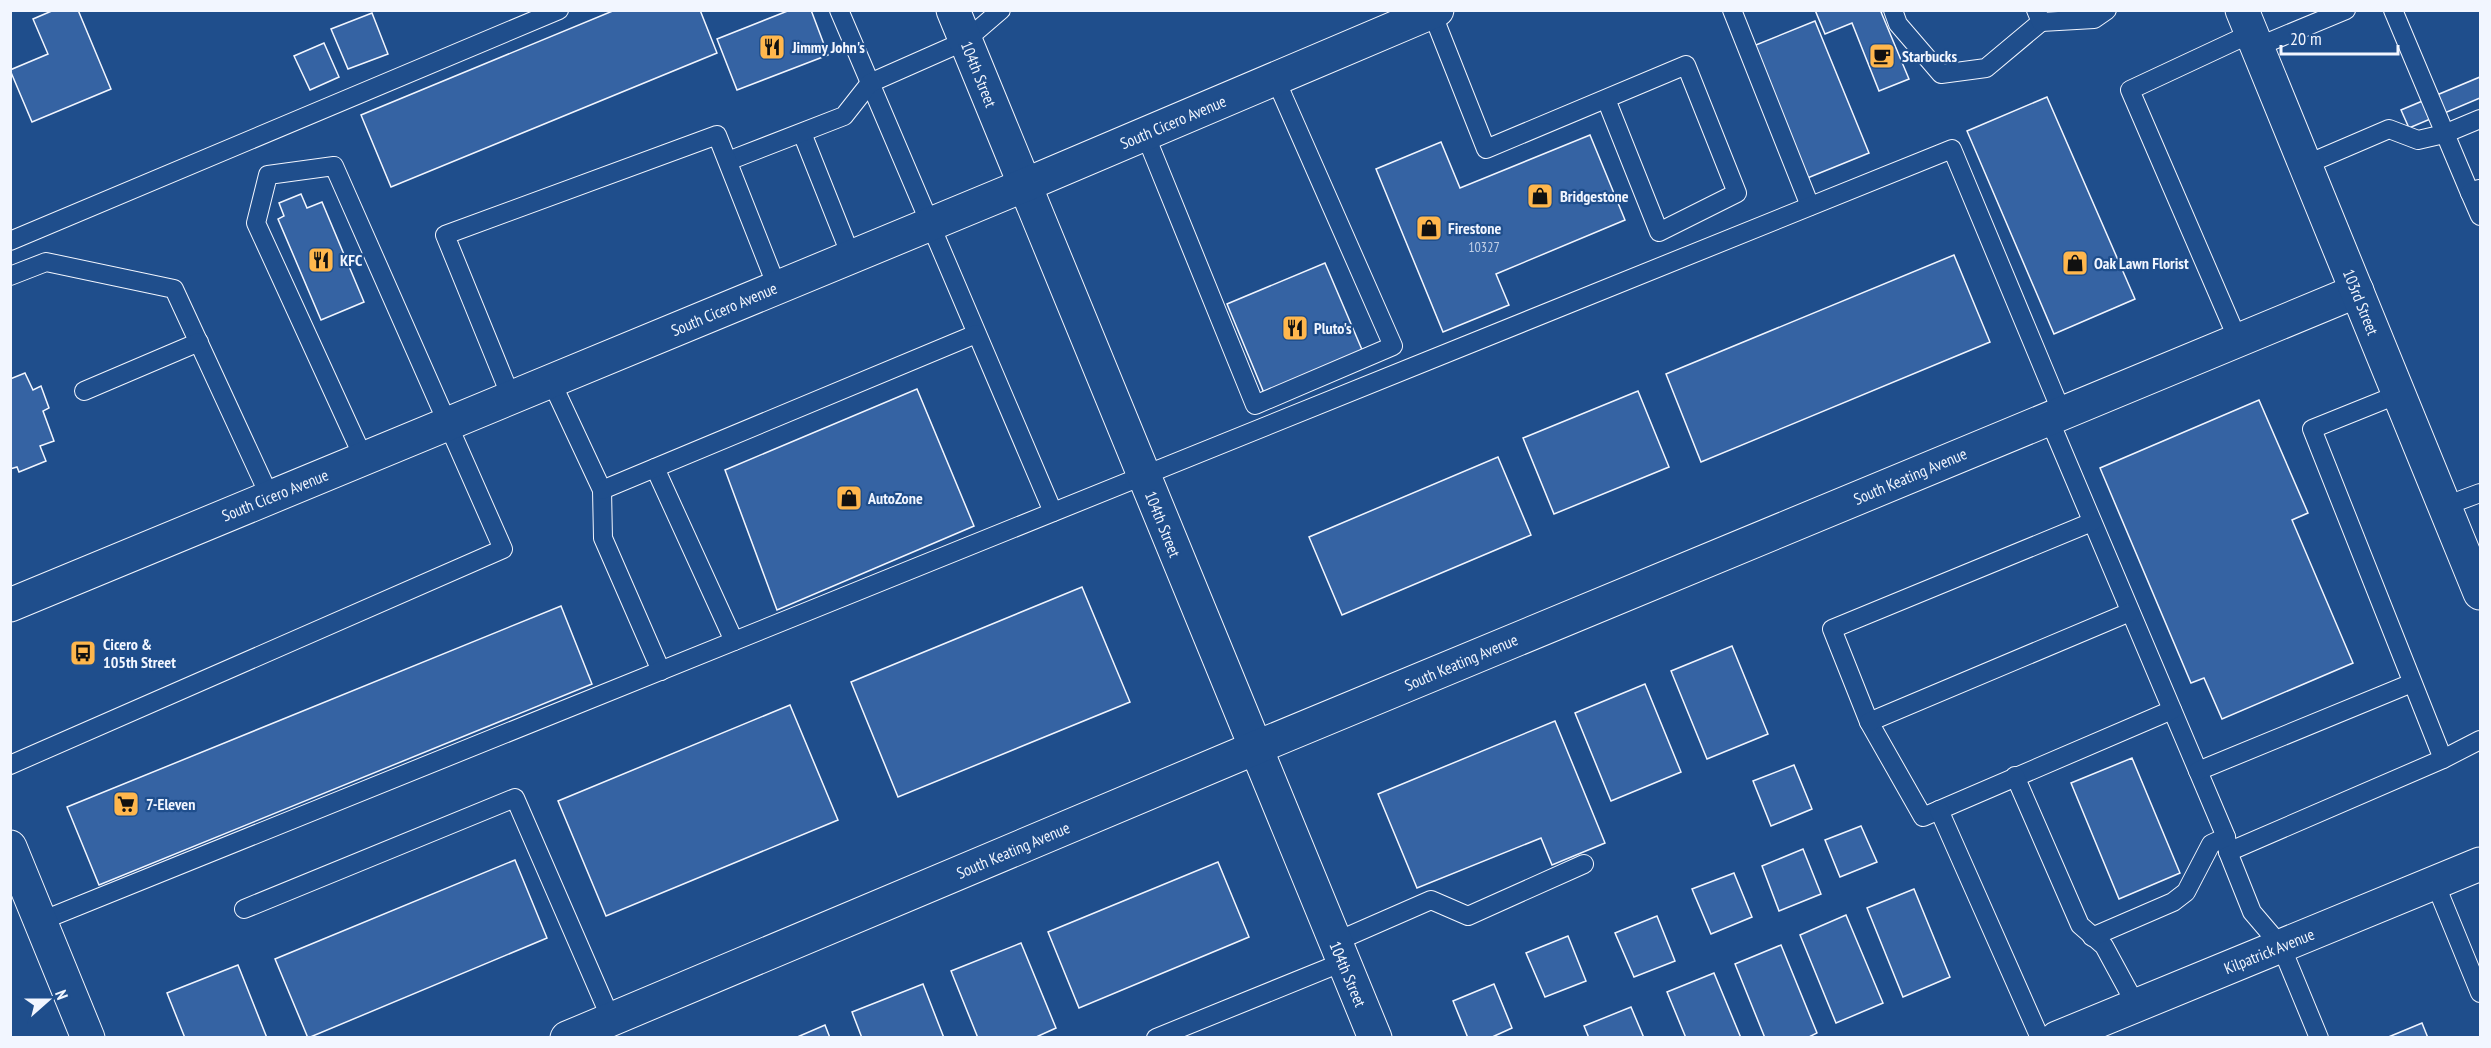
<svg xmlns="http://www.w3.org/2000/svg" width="2491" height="1048" viewBox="0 0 2491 1048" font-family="'PT Sans Narrow',sans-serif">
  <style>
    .building { fill: #3563a3; stroke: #f2f6ff; stroke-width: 1.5 }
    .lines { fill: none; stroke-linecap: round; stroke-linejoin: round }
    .lane-casing { stroke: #f2f6ff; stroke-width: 20 }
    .street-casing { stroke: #f2f6ff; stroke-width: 35 }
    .secondary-casing { stroke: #f2f6ff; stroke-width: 35 }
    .primary-casing { stroke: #f2f6ff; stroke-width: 35 }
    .lane { stroke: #1f4e8c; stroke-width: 18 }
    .street { stroke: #1f4e8c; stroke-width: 33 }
    .secondary { stroke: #1f4e8c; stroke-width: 33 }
    .primary { stroke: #1f4e8c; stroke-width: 33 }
    .labels { text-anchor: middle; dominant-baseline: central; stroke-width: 4.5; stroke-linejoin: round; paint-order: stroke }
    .number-label { font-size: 14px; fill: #c3d1e8 }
    .poi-label { font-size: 16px; font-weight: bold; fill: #f2f6ff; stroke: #1f4e8c; text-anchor: start }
    .street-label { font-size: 16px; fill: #f2f6ff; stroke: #1f4e8c }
  </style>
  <rect width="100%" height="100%" fill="#1f4e8c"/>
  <g class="building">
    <polygon points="54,10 78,10 111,89 32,122 10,70 48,54 33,19"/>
    <polygon points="615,10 700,10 717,53 391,187 361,115"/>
    <polygon points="790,10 811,10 828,55 737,90 717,39"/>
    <polygon points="1815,10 1886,10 1881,12 1909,79 1879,91 1852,23 1825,34"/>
    <polygon points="372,13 388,54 348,69 331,29"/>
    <polygon points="1815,21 1869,153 1805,179 1751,47"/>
    <polygon points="324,43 339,77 310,90 294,56"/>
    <polygon points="2480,77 2480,98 2409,128 2401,110"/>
    <polygon points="2047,97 2135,299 2054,334 1967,131"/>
    <polygon points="1590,135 1625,220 1496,274 1509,305 1443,332 1376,169 1441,142 1460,188"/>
    <polygon points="301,194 307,208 322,202 364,302 321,320 278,219 284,216 279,203"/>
    <polygon points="1954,255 1990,342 1701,462 1666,374"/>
    <polygon points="1325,263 1363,352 1264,393 1227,304"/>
    <polygon points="25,373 33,390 41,386 49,408 43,411 54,441 40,446 46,461 19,472 17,467 10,469 10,379"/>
    <polygon points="917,389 974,526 777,610 725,470"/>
    <polygon points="1638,391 1669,467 1554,514 1523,438"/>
    <polygon points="2259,400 2308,513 2292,520 2353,663 2222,719 2204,678 2191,683 2100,468"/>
    <polygon points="1498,457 1531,535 1342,615 1309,537"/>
    <polygon points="1082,587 1130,702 898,797 851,682"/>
    <polygon points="561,606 592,684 99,885 67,807"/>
    <polygon points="1732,646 1768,734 1707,759 1671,671"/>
    <polygon points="1645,684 1681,772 1611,801 1575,713"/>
    <polygon points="790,705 838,820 606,916 558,801"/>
    <polygon points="1555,721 1605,843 1552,865 1541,838 1417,888 1378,794"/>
    <polygon points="2132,758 2180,873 2119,899 2071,783"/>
    <polygon points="1794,765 1812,809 1771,826 1753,781"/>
    <polygon points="1861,826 1877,862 1840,877 1825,840"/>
    <polygon points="1803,849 1821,894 1779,911 1762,866"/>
    <polygon points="515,860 547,938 308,1038 275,959"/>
    <polygon points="1218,862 1249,937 1079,1008 1048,932"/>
    <polygon points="1734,873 1752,917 1711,934 1692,889"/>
    <polygon points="1914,889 1950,977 1903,997 1867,908"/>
    <polygon points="1846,915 1883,1003 1836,1023 1800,935"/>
    <polygon points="1657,916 1675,961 1634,977 1615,933"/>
    <polygon points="1568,936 1586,981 1545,997 1526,953"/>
    <polygon points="1021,943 1056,1028 1034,1038 978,1038 951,971"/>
    <polygon points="1781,945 1817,1033 1807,1038 1765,1038 1735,964"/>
    <polygon points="238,965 267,1038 185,1038 167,993"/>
    <polygon points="1714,973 1741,1038 1686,1038 1667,992"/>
    <polygon points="923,984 944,1038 862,1038 852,1012"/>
    <polygon points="1494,984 1512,1028 1490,1038 1468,1038 1453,1001"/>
    <polygon points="1631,1007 1644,1038 1589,1038 1584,1026"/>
    <polygon points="2422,1023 2428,1038 2386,1038"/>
    <polygon points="825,1025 830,1038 795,1038"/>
  </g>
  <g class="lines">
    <defs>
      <g id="lane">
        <polyline points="839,10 1053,512"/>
        <polyline points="1431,10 1486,149 1686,65 1737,193 1659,232 1606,99"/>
        <polyline points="1732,10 1810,206"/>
        <polyline points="1893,10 1898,24 1941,74 1986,68 2041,22"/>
        <polyline points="2036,10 2041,22 2094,19 2107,10"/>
        <polyline points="2393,10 2470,193"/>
        <polyline points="2257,47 2346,10"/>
        <polyline points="802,133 851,256"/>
        <polyline points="1145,134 1255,405 1393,346 1275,78"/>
        <polyline points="728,161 844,116 870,83 965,41 1001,10"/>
        <polyline points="2305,165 2389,129 2418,140 2444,134 2480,119"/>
        <polyline points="2479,189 2470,193 2480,216"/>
        <polyline points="10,241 559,10"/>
        <polyline points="10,276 46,262 174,289 270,497"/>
        <polyline points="2238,340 2130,90 2252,33"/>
        <polyline points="551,381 602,490 603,538 661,671"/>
        <polyline points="84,391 199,342"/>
        <polyline points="2399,394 2312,429 2443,759"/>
        <polyline points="511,397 445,235 717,135 777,287"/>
        <polyline points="2049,419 2226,837 2228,852 2252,912 2281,946 2319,1038"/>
        <polyline points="655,468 734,641"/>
        <polyline points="602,490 976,334"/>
        <polyline points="2445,506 2480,493"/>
        <polyline points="2092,522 1832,629 1869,722 1923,817 2172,710"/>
        <polyline points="1869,722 2130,612"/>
        <polyline points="10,765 503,549 334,166 268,175 256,223 364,459"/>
        <polyline points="2198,771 2412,683"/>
        <polyline points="2015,776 2080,925 2104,946 2136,1005"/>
        <polyline points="1939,810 2040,1038"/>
        <polyline points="2228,852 2443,759 2480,740"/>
        <polyline points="2435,883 2480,993"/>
        <polyline points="244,909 515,798 611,1019"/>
        <polyline points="41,921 1952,149 2062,413"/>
        <polyline points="2092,937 2173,902 2186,892 2211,844 2226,837"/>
        <polyline points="1335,942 1431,900 1468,916 1584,864"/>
        <polyline points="1156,1038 1343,962"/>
      </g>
      <g id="street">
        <polyline points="953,10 1375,1038"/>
        <polyline points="10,847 88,1038"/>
        <polyline points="567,1038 1255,748 2357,291"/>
        <polyline points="2057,1038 2480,864"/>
      </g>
      <polyline id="secondary" points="2242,10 2480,593"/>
      <polyline id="primary" points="10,605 1025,185 1437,10"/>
    </defs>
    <use href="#lane" class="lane-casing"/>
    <use href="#street" class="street-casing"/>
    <use href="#secondary" class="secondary-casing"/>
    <use href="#primary" class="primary-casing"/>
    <use href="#lane" class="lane"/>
    <use href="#street" class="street"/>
    <use href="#secondary" class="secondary"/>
    <use href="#primary" class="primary"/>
  </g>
  <defs>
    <symbol id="restaurant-square" viewBox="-11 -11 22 22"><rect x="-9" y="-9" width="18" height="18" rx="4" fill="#ffb74d" stroke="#1f4e8c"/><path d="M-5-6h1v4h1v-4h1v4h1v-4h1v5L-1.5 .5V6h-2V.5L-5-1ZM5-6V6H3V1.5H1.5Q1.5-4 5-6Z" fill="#111"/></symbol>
    <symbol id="cafe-square" viewBox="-11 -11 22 22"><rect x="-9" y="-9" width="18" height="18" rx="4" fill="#ffb74d" stroke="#1f4e8c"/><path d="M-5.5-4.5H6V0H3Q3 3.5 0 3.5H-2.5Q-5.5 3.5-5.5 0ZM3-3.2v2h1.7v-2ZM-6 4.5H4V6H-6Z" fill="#111"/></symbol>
    <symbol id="shop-square" viewBox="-11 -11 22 22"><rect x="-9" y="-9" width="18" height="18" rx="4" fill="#ffb74d" stroke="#1f4e8c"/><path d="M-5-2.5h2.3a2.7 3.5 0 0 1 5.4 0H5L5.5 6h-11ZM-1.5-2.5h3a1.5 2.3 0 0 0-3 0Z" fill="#111"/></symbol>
    <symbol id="bus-square" viewBox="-11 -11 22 22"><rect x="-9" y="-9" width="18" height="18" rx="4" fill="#ffb74d" stroke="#1f4e8c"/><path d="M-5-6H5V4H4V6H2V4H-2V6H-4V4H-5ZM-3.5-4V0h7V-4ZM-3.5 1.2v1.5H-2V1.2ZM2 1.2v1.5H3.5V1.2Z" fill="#111"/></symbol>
    <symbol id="supermarket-square" viewBox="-11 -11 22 22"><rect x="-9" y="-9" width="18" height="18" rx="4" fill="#ffb74d" stroke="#1f4e8c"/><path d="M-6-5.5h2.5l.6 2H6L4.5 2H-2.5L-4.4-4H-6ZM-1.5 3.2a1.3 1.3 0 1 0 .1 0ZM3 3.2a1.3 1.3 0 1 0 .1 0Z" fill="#111"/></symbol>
  </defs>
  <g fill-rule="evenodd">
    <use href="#restaurant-square" x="757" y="32" width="30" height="30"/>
    <use href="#cafe-square" x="1867" y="41" width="30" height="30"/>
    <use href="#shop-square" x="1525" y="181" width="30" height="30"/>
    <use href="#shop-square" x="1414" y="213" width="30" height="30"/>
    <use href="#restaurant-square" x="306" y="245" width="30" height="30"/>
    <use href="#shop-square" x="2060" y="248" width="30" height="30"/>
    <use href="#restaurant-square" x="1280" y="313" width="30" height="30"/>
    <use href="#shop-square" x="834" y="483" width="30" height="30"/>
    <use href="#bus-square" x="68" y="638" width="30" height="30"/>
    <use href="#supermarket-square" x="111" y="789" width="30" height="30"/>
  </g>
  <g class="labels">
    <g class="number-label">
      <text x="1484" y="247">10327</text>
    </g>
    <g class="poi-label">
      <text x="792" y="47">Jimmy John's</text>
      <text x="1902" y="56">Starbucks</text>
      <text x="1560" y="196">Bridgestone</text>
      <text x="1448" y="228">Firestone</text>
      <text x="340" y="260">KFC</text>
      <text x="2094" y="263">Oak Lawn Florist</text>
      <text x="1314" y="328">Pluto's</text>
      <text x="868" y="498">AutoZone</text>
      <text x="103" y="644">Cicero &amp;<tspan x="103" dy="18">105th Street</tspan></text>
      <text x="146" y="804">7-Eleven</text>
    </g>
    <g class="street-label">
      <text transform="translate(979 74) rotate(68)">104th Street</text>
      <text transform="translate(1173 122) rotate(-23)">South Cicero Avenue</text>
      <text transform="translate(2361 302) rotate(68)">103rd Street</text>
      <text transform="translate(724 309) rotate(-23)">South Cicero Avenue</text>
      <text transform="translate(1910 476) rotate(-23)">South Keating Avenue</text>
      <text transform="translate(275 495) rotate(-22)">South Cicero Avenue</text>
      <text transform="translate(1163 524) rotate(68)">104th Street</text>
      <text transform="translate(1461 662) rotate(-23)">South Keating Avenue</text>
      <text transform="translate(1013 850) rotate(-23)">South Keating Avenue</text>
      <text transform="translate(2269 951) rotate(-22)">Kilpatrick Avenue</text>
      <text transform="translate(1348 974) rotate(67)">104th Street</text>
    </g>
  </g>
  <rect width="2491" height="1048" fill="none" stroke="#f2f6ff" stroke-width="24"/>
  <g transform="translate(48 1000) rotate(69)" stroke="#1f4e8c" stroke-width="4.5" paint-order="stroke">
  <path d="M0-4.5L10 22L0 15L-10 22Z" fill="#f2f6ff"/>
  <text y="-9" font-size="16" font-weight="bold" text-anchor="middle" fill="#f2f6ff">N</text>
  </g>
  <path d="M2281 45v9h117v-9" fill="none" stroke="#f2f6ff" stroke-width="3"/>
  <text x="2290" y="45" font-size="18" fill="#f2f6ff" stroke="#1f4e8c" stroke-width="4.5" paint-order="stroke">20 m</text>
</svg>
